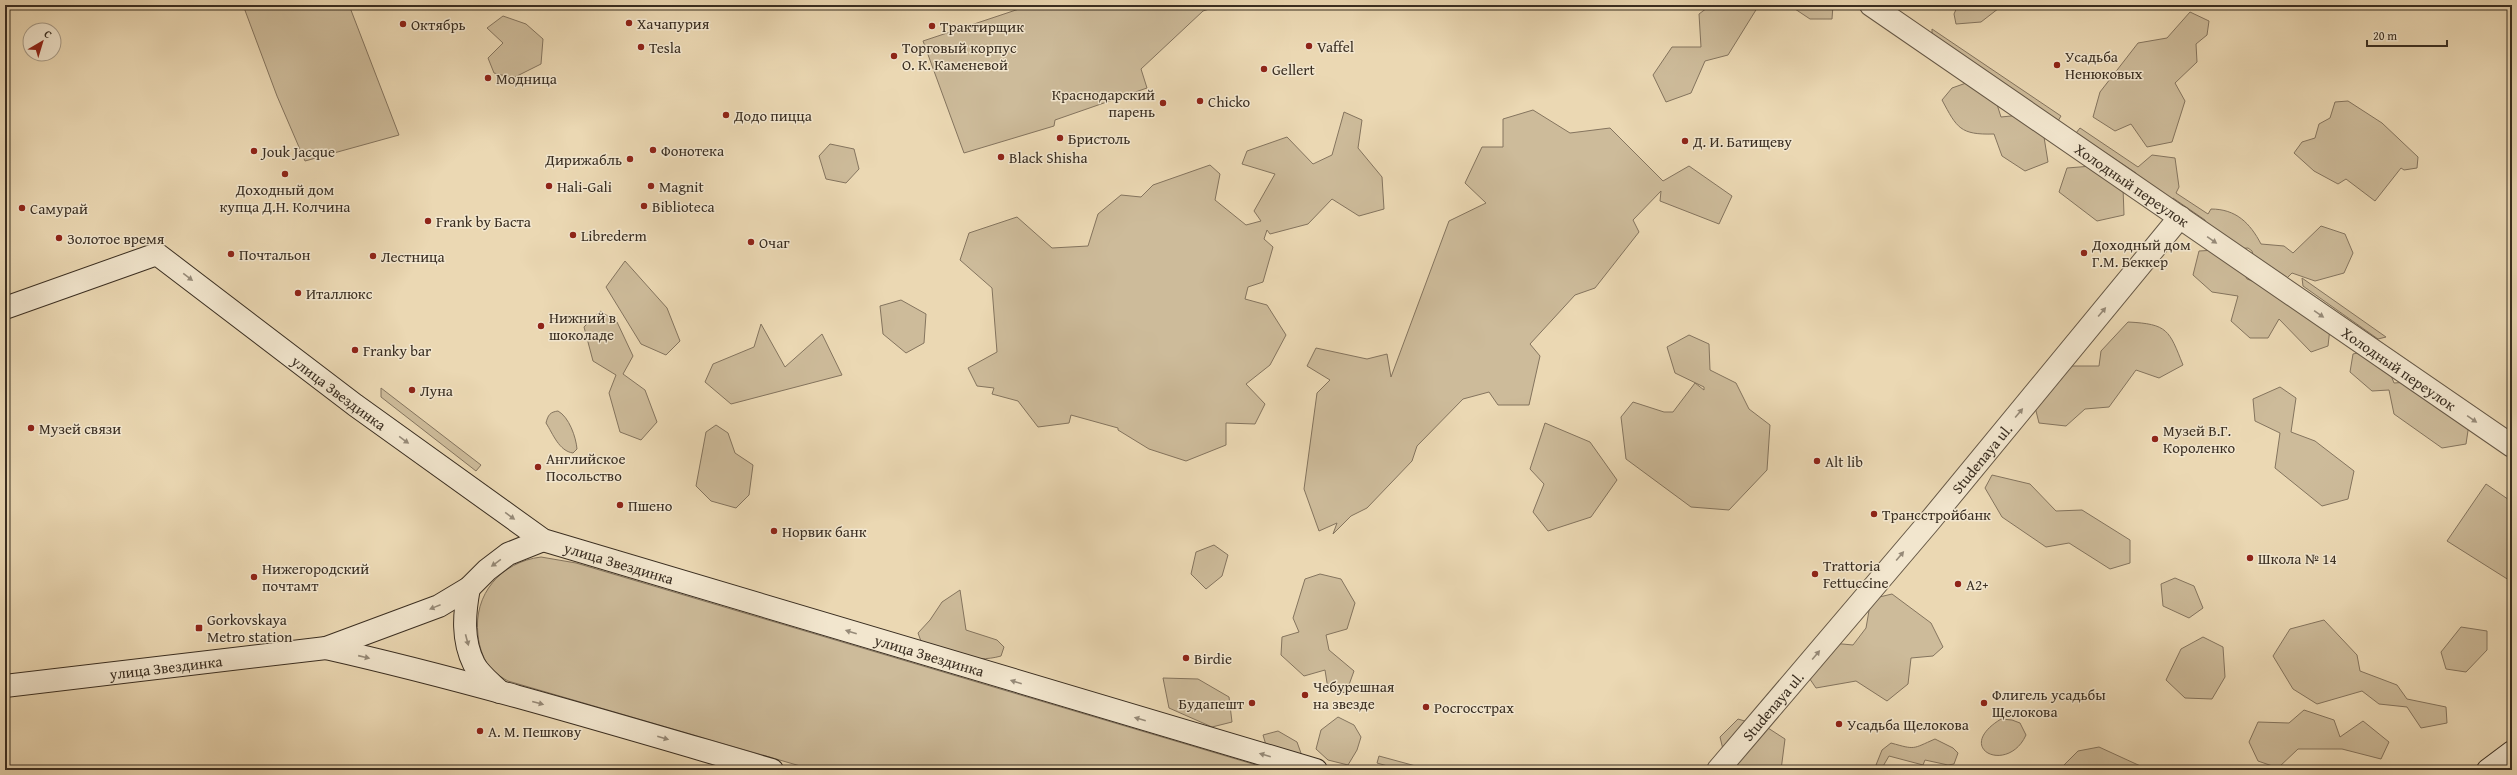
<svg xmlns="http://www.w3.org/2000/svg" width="2517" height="775" viewBox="0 0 2517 775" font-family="'Gentium Book Plus',serif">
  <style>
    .green { fill: #cdbb9a; stroke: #84745e }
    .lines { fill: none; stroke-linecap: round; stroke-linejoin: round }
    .street-casing { stroke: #665846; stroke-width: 24 }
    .secondary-casing { stroke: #3a2e21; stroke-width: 24 }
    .street { stroke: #f2e6ce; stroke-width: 22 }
    .secondary { stroke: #f2e6ce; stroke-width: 22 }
    .oneway { fill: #968a78 }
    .poi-dot { fill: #8f2418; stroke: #f2e6ce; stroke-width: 1.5 }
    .labels { text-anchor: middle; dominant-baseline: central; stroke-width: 3; stroke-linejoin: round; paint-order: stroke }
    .poi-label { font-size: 15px; fill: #3a2e21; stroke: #f2e6ce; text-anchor: start }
    .street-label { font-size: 15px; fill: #3a2e21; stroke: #f2e6ce }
  </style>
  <rect width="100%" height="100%" fill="#ebd8b3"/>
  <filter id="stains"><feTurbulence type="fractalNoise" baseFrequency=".005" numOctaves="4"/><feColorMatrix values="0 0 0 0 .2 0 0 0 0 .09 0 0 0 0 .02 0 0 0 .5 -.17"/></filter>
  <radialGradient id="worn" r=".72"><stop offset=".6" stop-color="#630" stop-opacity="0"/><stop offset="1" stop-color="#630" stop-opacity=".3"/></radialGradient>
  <g class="green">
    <polygon points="243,5 349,5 399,135 305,161 277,96"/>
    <polygon points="1031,5 1222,5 1203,11 1141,69 1147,88 1055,120 1054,126 964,153 923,41"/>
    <polygon points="1711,5 1759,5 1728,55 1705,61 1691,93 1666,102 1653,75 1672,47 1701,47 1699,14"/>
    <polygon points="1789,5 1833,5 1832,19 1810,19"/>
    <polygon points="1958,5 2003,5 1981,22 1956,24 1954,14"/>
    <polygon points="2190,12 2209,21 2207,35 2196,44 2197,62 2175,83 2185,101 2172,142 2147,147 2131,124 2115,131 2093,117 2100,92 2138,43 2167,38"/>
    <polygon points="503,16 526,24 543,39 541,64 513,78 494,73 488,58 503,43 487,28"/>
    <polygon points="1932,29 2061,116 2058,121 1932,36"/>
    <path d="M1969 82 1995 98 2001 117 2021 115 2044 137 2048 162 2025 171 2002 156 1994 134C1960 135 1957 128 1942 100L1952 88Z"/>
    <polygon points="2348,101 2382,123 2418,157 2417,168 2404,170 2401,168 2375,201 2346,179 2338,184 2314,171 2294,153 2302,142 2315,138 2319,124 2330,118 2335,102"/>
    <polygon points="1533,110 1570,133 1610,128 1663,181 1689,166 1732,196 1719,224 1660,201 1661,191 1633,220 1639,232 1595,288 1575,295 1530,344 1540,356 1529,405 1498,405 1489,392 1463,399 1417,446 1412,461 1367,508 1351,516 1333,534 1337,523 1319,531 1304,489 1317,393 1330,380 1307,366 1316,348 1367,359 1387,354 1391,377 1449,221 1486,203 1465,183 1482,147 1503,147 1503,119"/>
    <polygon points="1344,112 1362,120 1358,148 1382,177 1384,209 1359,216 1332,199 1308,224 1270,234 1267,230 1264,239 1273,247 1263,282 1248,287 1245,299 1267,305 1286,335 1270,365 1246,384 1265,404 1255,424 1226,423 1226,445 1186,461 1149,449 1118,430 1118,428 1071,415 1069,423 1038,427 1018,401 992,394 994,388 977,386 968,368 997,352 992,288 960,260 969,233 1017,217 1052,248 1088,246 1098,214 1121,195 1141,197 1153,185 1210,165 1220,174 1215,200 1246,225 1261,221 1254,211 1275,174 1242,164 1247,151 1287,137 1313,164 1332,155"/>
    <path d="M2080 128 2138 167 2152 155 2175 158 2179 187 2176 193 2208 214 2211 209C2236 209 2250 223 2261 244L2284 246 2293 253 2321 226 2345 234 2353 253 2344 273 2315 281 2292 273 2284 281 2255 263 2252 251 2248 248 2235 249 2207 229 2205 220 2173 198 2171 201 2134 189 2136 173 2076 133Z"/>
    <polygon points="830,144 854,149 859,169 846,183 826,179 819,156"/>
    <polygon points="2092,166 2123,187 2124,215 2097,221 2059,192 2067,168"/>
    <polygon points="2216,250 2239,263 2247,279 2286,294 2330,328 2328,346 2311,352 2279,319 2268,338 2250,338 2231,321 2238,296 2212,292 2193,275 2199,251"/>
    <polygon points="625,261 667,308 680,341 666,355 641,344 606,287"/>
    <polygon points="2302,278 2386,337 2378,339 2303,286"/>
    <polygon points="901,300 926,314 924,343 906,353 883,334 880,306"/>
    <polygon points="600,311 617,322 633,356 623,374 645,390 657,422 641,440 620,432 609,393 616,375 593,361 584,327"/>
    <path d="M2128 322C2168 324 2169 330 2183 365L2159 378 2136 370 2109 407 2085 409 2066 426 2039 423 2034 403 2072 366H2099L2101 351Z"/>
    <polygon points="761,324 785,367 822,334 842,375 731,404 705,382 713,364 754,347"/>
    <polygon points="1689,335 1709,344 1710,370 1736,383 1749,409 1770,425 1767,470 1729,510 1691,507 1626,459 1621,417 1633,402 1664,412 1673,412 1695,383 1704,390 1704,387 1675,373 1667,347"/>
    <polygon points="2365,351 2387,365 2394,383 2409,382 2469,424 2466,444 2442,448 2394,414 2389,390 2372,391 2350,372 2353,354"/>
    <polygon points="2280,387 2296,398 2291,432 2315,441 2354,471 2348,499 2322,506 2275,468 2280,433 2255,421 2253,399"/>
    <polygon points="381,388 481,465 476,471 381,397"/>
    <path d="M558 411C569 417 576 437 577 449L573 453C559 451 553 434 546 423 548 415 550 412 558 411Z"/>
    <polygon points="1545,423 1590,442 1617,480 1591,517 1548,531 1533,512 1544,484 1530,469"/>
    <polygon points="716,425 728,433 735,453 753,465 749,495 736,508 711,501 696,486 706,432"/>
    <polygon points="1992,475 2030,484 2056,511 2082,510 2130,540 2130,563 2110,569 2069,543 2046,547 2002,517 1985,488"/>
    <polygon points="2486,484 2512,502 2512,582 2447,541"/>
    <polygon points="1214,545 1228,555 1222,576 1206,589 1191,574 1196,552"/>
    <path d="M541 557 576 563 1273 770H814L508 681C503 678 497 675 493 671 484 662 479 647 478 635 473 594 501 562 541 557Z"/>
    <polygon points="1320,574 1341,579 1355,603 1347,629 1326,635 1329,650 1354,671 1346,693 1328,689 1325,670 1304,676 1281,655 1282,637 1299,632 1293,618 1305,579"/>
    <polygon points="2175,578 2194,586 2203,608 2189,618 2163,606 2161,584"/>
    <path d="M960 590 966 630 997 640 1004 647 1001 656C973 664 949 653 922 644L918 633 930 620 942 602Z"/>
    <polygon points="1892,594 1931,623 1943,647 1933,656 1911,658 1908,684 1887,701 1856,681 1816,688 1803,669 1821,642 1853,645 1866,628 1871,599"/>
    <polygon points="2324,620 2357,655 2360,671 2397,685 2407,699 2446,707 2447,723 2421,728 2407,707 2379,704 2362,691 2317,704 2293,689 2273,656 2290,629"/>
    <polygon points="2461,627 2487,631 2487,650 2466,672 2446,669 2441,652"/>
    <polygon points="2203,637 2223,647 2225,677 2212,699 2185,698 2166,680 2181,649"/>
    <polygon points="1163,678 1198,679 1229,697 1232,722 1212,727 1169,708"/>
    <polygon points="2304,710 2334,720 2340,737 2363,721 2389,742 2381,759 2342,749 2298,749 2278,768 2258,761 2249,742 2258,722 2289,723"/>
    <polygon points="1338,717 1354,725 1361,737 1357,750 1348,765 1328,760 1316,749 1321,730"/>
    <polygon points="1738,719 1768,728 1785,739 1781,770 1728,770 1720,737"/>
    <path d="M2001 719 2012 720 2020 723 2026 735C2008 775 1952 749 2001 719Z"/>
    <polygon points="1278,731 1297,742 1302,756 1268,752 1263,735"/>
    <path d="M1935 739 1953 748 1958 753 1954 764 1948 765 1925 760 1923 765 1889 756 1882 768 1876 765 1882 750 1891 743C1916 750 1912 749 1935 739Z"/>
    <polygon points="2099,747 2147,769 2169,766 2174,770 2063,770 2064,765 2078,751"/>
    <polygon points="1379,756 1423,768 1422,770 1393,770 1391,767 1377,763"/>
  </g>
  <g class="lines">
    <defs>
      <g id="street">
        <path id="s1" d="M1871 5 2512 446"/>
        <path id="s2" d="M1718 770 1929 522 2180 217"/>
      </g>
      <g id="secondary">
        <path id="s3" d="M5 308 157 254 355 405 543 540 1316 770"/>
        <path d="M469 588C464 614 462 640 474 664 479 674 492 684 500 692"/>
        <path d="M326 648C476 682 624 727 772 770"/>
        <path id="s4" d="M5 686 326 648 439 606 469 588 487 570 508 554 543 540"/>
        <polyline points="2488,770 2512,752"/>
      </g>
    </defs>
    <use href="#street" class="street-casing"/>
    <use href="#secondary" class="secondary-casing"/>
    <use href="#street" class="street"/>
    <use href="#secondary" class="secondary"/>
  </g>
  <defs><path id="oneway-solid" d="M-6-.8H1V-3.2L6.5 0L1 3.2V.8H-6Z"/></defs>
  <g class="oneway">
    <use href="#oneway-solid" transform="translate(2212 240) rotate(35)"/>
    <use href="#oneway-solid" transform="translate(188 277) rotate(37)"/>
    <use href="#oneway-solid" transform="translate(2102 312) rotate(-50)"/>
    <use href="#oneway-solid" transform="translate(2319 314) rotate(35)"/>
    <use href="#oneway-solid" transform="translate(2019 413) rotate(-50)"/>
    <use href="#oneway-solid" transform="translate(2472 419) rotate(35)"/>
    <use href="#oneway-solid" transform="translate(404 440) rotate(36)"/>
    <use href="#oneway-solid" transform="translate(510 516) rotate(36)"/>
    <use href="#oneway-solid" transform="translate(1900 556) rotate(-50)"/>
    <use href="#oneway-solid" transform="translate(496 563) rotate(144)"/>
    <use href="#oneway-solid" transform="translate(435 607) rotate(158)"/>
    <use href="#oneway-solid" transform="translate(851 632) rotate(-163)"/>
    <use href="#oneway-solid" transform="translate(467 640) rotate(75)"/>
    <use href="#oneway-solid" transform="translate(1816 655) rotate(-50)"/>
    <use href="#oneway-solid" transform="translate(364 657) rotate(13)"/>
    <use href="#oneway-solid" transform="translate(1016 682) rotate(-163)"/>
    <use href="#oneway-solid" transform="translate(538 703) rotate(15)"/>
    <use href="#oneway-solid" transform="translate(1140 719) rotate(-164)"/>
    <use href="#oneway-solid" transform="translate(663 738) rotate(16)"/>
    <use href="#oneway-solid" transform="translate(1265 755) rotate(-164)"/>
  </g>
  <g class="poi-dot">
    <circle cx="629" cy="23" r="4"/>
    <circle cx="403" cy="24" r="4"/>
    <circle cx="932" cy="26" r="4"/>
    <circle cx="1309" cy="46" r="4"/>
    <circle cx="641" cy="47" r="4"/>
    <circle cx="894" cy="56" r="4"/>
    <circle cx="2057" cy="65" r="4"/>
    <circle cx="1264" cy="69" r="4"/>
    <circle cx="488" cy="78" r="4"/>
    <circle cx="1200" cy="101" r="4"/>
    <circle cx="1163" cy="103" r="4"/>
    <circle cx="726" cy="115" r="4"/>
    <circle cx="1060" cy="138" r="4"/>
    <circle cx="1685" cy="141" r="4"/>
    <circle cx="653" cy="150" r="4"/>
    <circle cx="254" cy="151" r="4"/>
    <circle cx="1001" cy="157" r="4"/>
    <circle cx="630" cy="159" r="4"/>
    <circle cx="285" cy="174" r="4"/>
    <circle cx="549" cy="186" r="4"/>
    <circle cx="651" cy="186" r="4"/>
    <circle cx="644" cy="206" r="4"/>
    <circle cx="22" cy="208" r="4"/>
    <circle cx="428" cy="221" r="4"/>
    <circle cx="573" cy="235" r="4"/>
    <circle cx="59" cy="238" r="4"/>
    <circle cx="751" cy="242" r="4"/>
    <circle cx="2084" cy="253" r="4"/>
    <circle cx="231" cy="254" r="4"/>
    <circle cx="373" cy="256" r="4"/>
    <circle cx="298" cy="293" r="4"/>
    <circle cx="541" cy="326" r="4"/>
    <circle cx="355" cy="350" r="4"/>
    <circle cx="412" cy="390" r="4"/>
    <circle cx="31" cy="428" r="4"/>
    <circle cx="2155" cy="439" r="4"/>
    <circle cx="1817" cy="461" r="4"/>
    <circle cx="538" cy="467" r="4"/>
    <circle cx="620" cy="505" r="4"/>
    <circle cx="1874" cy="514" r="4"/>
    <circle cx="774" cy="531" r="4"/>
    <circle cx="2250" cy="558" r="4"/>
    <circle cx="1815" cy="574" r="4"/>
    <circle cx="254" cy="577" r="4"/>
    <circle cx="1958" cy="584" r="4"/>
    <rect x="195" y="624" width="8" height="8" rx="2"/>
    <circle cx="1186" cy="658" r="4"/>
    <circle cx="1305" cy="695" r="4"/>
    <circle cx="1252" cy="703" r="4"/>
    <circle cx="1984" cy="703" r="4"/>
    <circle cx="1426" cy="707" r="4"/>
    <circle cx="1839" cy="724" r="4"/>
    <circle cx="480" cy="731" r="4"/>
  </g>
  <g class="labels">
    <g class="poi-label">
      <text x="637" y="23">Хачапурия</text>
      <text x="411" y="24">Октябрь</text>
      <text x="940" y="26">Трактирщик</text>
      <text x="1317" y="46">Vaffel</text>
      <text x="649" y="47">Tesla</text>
      <text x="902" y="47">Торговый корпус<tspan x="902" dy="17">О. К. Каменевой</tspan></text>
      <text x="2065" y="56">Усадьба<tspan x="2065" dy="17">Ненюковых</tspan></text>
      <text x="1272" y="69">Gellert</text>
      <text x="496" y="78">Модница</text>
      <text x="1155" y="94" text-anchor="end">Краснодарский<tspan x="1155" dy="17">парень</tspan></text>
      <text x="1208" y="101">Chicko</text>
      <text x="734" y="115">Додо пицца</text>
      <text x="1068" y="138">Бристоль</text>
      <text x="1693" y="141">Д. И. Батищеву</text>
      <text x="661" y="150">Фонотека</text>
      <text x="262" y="151">Jouk Jacque</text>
      <text x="1009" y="157">Black Shisha</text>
      <text x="622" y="159" text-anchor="end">Дирижабль</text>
      <text x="557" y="186">Hali-Gali</text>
      <text x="659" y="186">Magnit</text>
      <text x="285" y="189" text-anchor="middle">Доходный дом<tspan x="285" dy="17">купца Д.Н. Колчина</tspan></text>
      <text x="652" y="206">Biblioteca</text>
      <text x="30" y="208">Самурай</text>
      <text x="436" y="221">Frank by Баста</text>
      <text x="581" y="235">Librederm</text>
      <text x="67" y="238">Золотое время</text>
      <text x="759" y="242">Очаг</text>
      <text x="2092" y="244">Доходный дом<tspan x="2092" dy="17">Г.М. Беккер</tspan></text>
      <text x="239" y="254">Почтальон</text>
      <text x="381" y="256">Лестница</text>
      <text x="306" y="293">Италлюкс</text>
      <text x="549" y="317">Нижний в<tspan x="549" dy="17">шоколаде</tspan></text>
      <text x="363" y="350">Franky bar</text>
      <text x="420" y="390">Луна</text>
      <text x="39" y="428">Музей связи</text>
      <text x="2163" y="430">Музей В.Г.<tspan x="2163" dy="17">Короленко</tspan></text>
      <text x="546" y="458">Английское<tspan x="546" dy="17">Посольство</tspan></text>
      <text x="1825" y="461">Alt lib</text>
      <text x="628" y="505">Пшено</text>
      <text x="1882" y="514">Трансстройбанк</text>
      <text x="782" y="531">Норвик банк</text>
      <text x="2258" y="558">Школа № 14</text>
      <text x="1823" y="565">Trattoria<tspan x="1823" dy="17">Fettuccine</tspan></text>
      <text x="262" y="568">Нижегородский<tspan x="262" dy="17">почтамт</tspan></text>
      <text x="1966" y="584">А2+</text>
      <text x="207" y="619">Gorkovskaya<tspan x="207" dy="17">Metro station</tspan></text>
      <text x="1194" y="658">Birdie</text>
      <text x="1313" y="686">Чебурешная<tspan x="1313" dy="17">на звезде</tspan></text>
      <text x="1992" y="694">Флигель усадьбы<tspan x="1992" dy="17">Щелокова</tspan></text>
      <text x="1244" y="703" text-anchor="end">Будапешт</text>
      <text x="1434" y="707">Росгосстрах</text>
      <text x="1847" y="724">Усадьба Щелокова</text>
      <text x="488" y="731">А. М. Пешкову</text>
    </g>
    <g class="street-label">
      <text stroke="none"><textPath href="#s1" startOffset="317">Холодный переулок</textPath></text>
      <text stroke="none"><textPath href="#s1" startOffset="641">Холодный переулок</textPath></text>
      <text stroke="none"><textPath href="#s3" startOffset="390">улица Звездинка</textPath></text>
      <text stroke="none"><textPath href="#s2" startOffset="408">Studenaya ul.</textPath></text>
      <text stroke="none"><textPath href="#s3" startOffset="721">улица Звездинка</textPath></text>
      <text stroke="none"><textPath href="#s3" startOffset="1045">улица Звездинка</textPath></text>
      <text stroke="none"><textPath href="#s4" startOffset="162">улица Звездинка</textPath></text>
      <text stroke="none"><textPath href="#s2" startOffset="84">Studenaya ul.</textPath></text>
    </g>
  </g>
  <rect width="2517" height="775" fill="none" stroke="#ebd8b3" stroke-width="20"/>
  <rect x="6" y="6" width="2505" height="763" fill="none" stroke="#3a2e21" stroke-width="2"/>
  <rect x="10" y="10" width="2497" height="755" fill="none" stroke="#3a2e21"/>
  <g transform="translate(42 42) rotate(38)"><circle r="19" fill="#f2e6ce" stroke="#a89c89"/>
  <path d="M0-3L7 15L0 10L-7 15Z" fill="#8f2418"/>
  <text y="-6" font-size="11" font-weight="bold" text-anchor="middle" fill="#3a2e21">С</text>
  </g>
  <path d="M2367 40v6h80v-6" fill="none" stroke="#3a2e21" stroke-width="2"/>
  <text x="2373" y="40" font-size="12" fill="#3a2e21" stroke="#f2e6ce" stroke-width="3" paint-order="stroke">20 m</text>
  <rect width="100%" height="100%" filter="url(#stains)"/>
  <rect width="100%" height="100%" fill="url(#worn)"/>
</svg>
